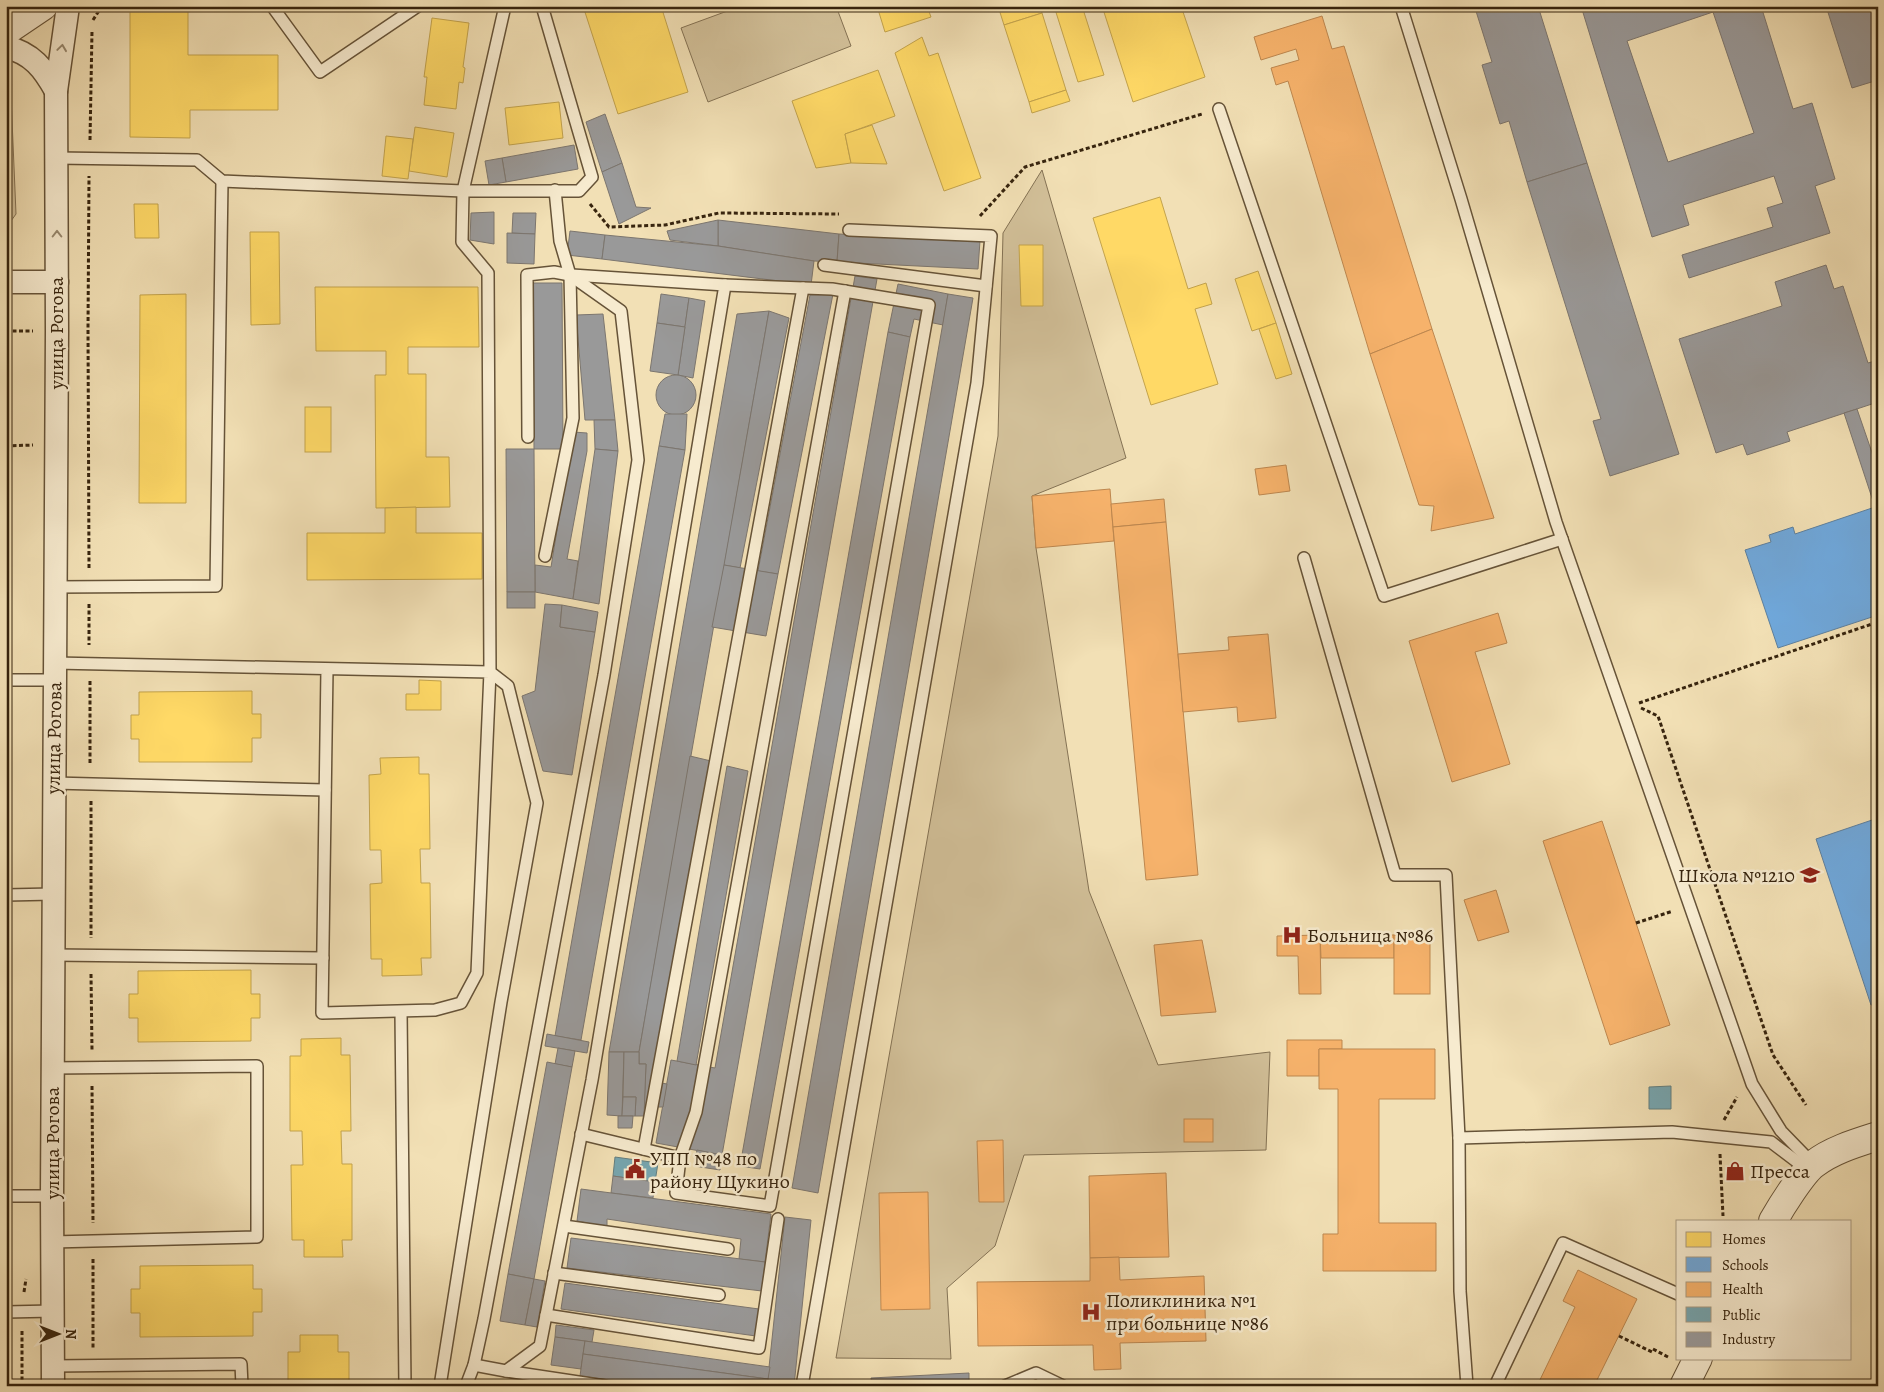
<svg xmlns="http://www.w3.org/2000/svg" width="1884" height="1392" viewBox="0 0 1884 1392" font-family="Alegreya,serif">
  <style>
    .green { fill: #d2c099; stroke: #847254 }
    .homes { fill: #ffd966; stroke: #c3a34c }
    .schools { fill: #6fa8dc; stroke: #5e809e }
    .health { fill: #f6b26b; stroke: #bd874f }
    .public { fill: #76a5af; stroke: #637e7f }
    .industry { fill: #999; stroke: #7c766f; fill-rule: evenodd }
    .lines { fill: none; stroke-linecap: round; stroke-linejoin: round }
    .service-casing { stroke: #665338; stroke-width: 14 }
    .minor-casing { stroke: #665338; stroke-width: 25 }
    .tertiary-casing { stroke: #665338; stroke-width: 30 }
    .path { stroke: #37240e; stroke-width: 3; stroke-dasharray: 4 2.5; stroke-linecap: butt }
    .service { stroke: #f7ebcf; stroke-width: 11 }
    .minor { stroke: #f7ebcf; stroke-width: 22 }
    .tertiary { stroke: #f7ebcf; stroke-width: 28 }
    .oneway { stroke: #97886e }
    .labels { text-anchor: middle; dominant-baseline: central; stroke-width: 5; stroke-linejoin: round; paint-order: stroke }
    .street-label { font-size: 20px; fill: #37240e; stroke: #f7ebcf }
    .poi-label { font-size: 20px; fill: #37240e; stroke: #f7ebcf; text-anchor: start }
  </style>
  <rect width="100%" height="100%" fill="#f2e0b5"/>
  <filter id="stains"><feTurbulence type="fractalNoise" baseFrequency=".004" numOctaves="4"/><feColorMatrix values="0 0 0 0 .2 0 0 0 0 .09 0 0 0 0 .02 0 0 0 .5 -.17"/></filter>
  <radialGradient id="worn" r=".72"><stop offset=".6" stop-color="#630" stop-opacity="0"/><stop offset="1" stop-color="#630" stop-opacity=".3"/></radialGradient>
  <g class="green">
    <polygon points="741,6 836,6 851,46 708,102 681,28"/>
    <polygon points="6,86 11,96 16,214 6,228"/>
    <polygon points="1042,170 1126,458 1032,496 1036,548 1089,891 1158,1065 1270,1052 1266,1150 1024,1155 995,1246 947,1288 951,1359 836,1358 998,436 1003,233"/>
  </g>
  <g class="homes">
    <polygon points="130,6 188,6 188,55 278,55 278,110 190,110 190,138 130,137"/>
    <polygon points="583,6 661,6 688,92 618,114"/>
    <polygon points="877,6 927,6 931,17 885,32"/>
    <polygon points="998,6 1040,6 1042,13 1004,25"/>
    <polygon points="1054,6 1082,6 1104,75 1078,82"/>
    <polygon points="1102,6 1181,6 1205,77 1133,102"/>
    <polygon points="1042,13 1066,90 1029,102 1004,25"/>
    <polygon points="432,18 469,23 463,67 465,68 463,83 459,82 456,109 424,105 427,77 424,77"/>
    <polygon points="922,37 929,56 938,53 981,178 944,191 895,53"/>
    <polygon points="878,70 895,116 845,134 851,163 816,168 792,101"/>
    <polygon points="1066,90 1070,101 1032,113 1029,102"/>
    <polygon points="559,102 563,138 509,145 505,108"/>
    <polygon points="872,125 887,164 851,163 845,134"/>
    <polygon points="415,127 454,133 447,177 409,171"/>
    <polygon points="386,136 413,139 408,179 382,176"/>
    <polygon points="1160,197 1188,289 1206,283 1212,304 1195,309 1218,384 1151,405 1093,218"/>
    <polygon points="134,204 158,204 159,238 135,238"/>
    <polygon points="250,232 279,232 280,324 251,325"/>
    <polygon points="1019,245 1043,245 1043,306 1021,306"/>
    <polygon points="1258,271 1276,323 1252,331 1235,279"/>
    <polygon points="315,287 478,287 479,347 408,347 408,374 426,374 426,457 449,457 450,507 376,508 375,375 386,375 386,351 316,351"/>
    <polygon points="186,294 186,503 139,503 140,295"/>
    <polygon points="1276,323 1292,374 1276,379 1259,329"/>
    <rect x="305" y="407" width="26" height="45"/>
    <polygon points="416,507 416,533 482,533 482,579 307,580 307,533 385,533 385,508"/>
    <polygon points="419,680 441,681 441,710 406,710 406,694 419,694"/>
    <polygon points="252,691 252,714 261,714 261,738 252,738 252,762 139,762 139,739 131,739 131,715 139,715 139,692"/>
    <polygon points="419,757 419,774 429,774 430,849 420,849 421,883 430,883 431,958 421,958 422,975 382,976 382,959 371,959 370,884 382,883 381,850 370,850 369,775 381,774 380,758"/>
    <polygon points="251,970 251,994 260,994 260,1018 251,1018 251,1041 138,1042 138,1018 129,1018 129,994 138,994 138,971"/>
    <polygon points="341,1038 341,1055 350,1055 351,1131 341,1131 342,1164 352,1164 352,1240 342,1240 343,1257 304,1257 304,1240 292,1240 291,1165 303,1165 302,1131 290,1131 290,1056 301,1056 301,1039"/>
    <polygon points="253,1265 253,1289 262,1289 262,1312 253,1312 253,1336 140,1337 140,1313 131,1313 131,1289 140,1289 140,1266"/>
    <polygon points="300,1335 338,1335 338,1352 349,1352 349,1386 288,1386 288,1352 300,1352"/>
  </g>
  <g class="schools">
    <polygon points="1878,506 1878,615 1778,648 1745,550 1771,542 1769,535 1793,527 1795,534"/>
    <polygon points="1878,818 1878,1003 1871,1005 1816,839"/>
  </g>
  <g class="health">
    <polygon points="1322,16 1332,49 1344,46 1432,329 1370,354 1288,81 1276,85 1271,68 1299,60 1296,49 1261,60 1254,37"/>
    <polygon points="1432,329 1494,518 1431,531 1434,506 1419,505 1370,354"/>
    <polygon points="1286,465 1290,491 1259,495 1255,469"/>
    <polygon points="1110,489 1114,541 1036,548 1032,496"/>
    <polygon points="1164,499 1166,522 1113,527 1111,504"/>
    <polygon points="1166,522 1198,875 1146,880 1113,527"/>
    <polygon points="1498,613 1507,643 1475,652 1510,764 1452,782 1409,641"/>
    <polygon points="1268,634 1276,718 1238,722 1237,707 1183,712 1178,654 1229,650 1228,637"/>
    <polygon points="1602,821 1670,1025 1610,1045 1543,841"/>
    <polygon points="1496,890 1509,932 1478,941 1464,900"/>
    <polygon points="1320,935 1394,935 1394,958 1321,958"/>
    <polygon points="1320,935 1321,994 1299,994 1298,956 1277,956 1277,936"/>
    <rect x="1394" y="935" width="36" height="59"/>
    <polygon points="1202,940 1216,1012 1161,1016 1154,945"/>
    <polygon points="1287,1040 1342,1040 1342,1049 1319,1049 1319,1076 1287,1076"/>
    <polygon points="1319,1049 1435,1049 1435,1099 1379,1099 1379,1223 1436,1223 1436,1271 1323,1271 1323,1234 1338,1234 1338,1089 1319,1089"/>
    <rect x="1184" y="1119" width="29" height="23"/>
    <polygon points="1003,1140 1004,1202 979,1202 977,1141"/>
    <polygon points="1166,1173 1169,1257 1090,1258 1089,1176"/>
    <polygon points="928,1192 930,1309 881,1310 879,1193"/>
    <polygon points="1119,1257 1120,1280 1204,1276 1206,1341 1120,1343 1121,1369 1094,1370 1093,1345 978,1346 977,1282 1090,1281 1090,1258"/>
    <polygon points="1578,1270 1637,1299 1594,1386 1537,1386 1575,1307 1563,1301"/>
  </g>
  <g class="public">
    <polygon points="1671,1086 1671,1109 1649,1109 1649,1087"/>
    <polygon points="615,1157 658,1163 655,1182 613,1176"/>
  </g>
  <g class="industry">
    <polygon points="1480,6 1538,6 1587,163 1527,182 1509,121 1500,124 1482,65 1492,62 1475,8"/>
    <path d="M1581 6H1761L1793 109 1812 103 1835 179 1815 186 1830 233 1689 278 1682 255 1773 227 1767 208 1783 203 1774 176 1683 205 1689 225 1652 237ZM1713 12 1754 133 1668 162 1627 41Z"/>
    <polygon points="1826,6 1878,6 1878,80 1852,88"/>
    <polygon points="605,114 622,163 602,172 586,122"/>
    <polygon points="574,145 578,169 506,182 502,158"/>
    <polygon points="502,158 506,182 489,185 485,161"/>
    <polygon points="622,163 636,207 651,208 619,224 602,172"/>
    <polygon points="1587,163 1679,454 1610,476 1593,421 1601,419 1527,182"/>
    <polygon points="494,212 494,244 470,240 471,213"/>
    <polygon points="513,213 536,213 535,234 512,233"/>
    <polygon points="718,220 839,234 837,262 814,261 718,246"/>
    <polygon points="718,220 718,246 670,240 667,231"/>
    <polygon points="570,231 605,235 602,259 567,255"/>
    <polygon points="507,233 535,234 534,264 507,263"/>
    <polygon points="839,234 980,241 978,269 837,262"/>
    <polygon points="605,235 718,246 814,261 811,285 602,259"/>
    <polygon points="1826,265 1834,289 1843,286 1868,363 1878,360 1878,402 1787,432 1790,441 1747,455 1743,444 1716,453 1679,339 1782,306 1775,282"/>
    <polygon points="855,276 877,279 722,1155 656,1143 671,1060 715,1068"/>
    <polygon points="533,283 562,283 563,449 534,449"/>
    <polygon points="898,284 948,294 943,325 914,319 910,337 888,332"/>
    <polygon points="661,294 689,298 685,327 657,323"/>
    <polygon points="833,294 778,574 758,571 810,295"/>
    <polygon points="948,294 973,298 818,1193 792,1188"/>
    <polygon points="689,298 705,301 693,378 678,375"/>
    <polygon points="769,311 639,1052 609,1052 737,314"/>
    <polygon points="769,311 789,318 740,568 724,565"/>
    <polygon points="603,314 615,420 585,420 576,315"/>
    <polygon points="657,323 685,327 678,375 650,371"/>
    <polygon points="888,332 910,337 760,1169 740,1166"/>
    <circle cx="676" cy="395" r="20"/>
    <polygon points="1857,409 1878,470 1878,506 1875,507 1844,413"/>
    <polygon points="665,414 687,414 685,450 659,446"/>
    <polygon points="594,420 615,420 618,451 595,449"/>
    <polygon points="573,432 587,433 587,451 567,559 578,561 573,599 535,592 535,565 551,567"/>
    <polygon points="659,446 685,450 581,1040 555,1036"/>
    <polygon points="506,449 534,449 535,592 507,592"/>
    <polygon points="595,449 618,451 599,604 573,599"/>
    <polygon points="724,565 778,574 766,636 712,627"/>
    <rect x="507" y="592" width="28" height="16"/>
    <polygon points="545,604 562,605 560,627 595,632 572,775 543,771 522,696 535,691"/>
    <polygon points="562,605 598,612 595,632 560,627"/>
    <polygon points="690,756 711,761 656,1082 667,1084 663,1107 644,1107 646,1064 639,1064 639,1052"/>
    <polygon points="727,766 748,771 696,1065 677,1061"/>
    <polygon points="547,1034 589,1042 587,1053 545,1046"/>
    <polygon points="558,1048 575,1051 572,1067 555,1064"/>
    <polygon points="609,1052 624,1052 622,1116 607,1115"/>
    <polygon points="624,1052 639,1052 639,1064 646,1064 644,1116 635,1116 636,1097 623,1097"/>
    <polygon points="547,1062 572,1067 534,1279 508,1274"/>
    <polygon points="623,1097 636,1097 635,1116 622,1116"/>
    <polygon points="618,1116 633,1116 632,1128 618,1128"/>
    <polygon points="697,1150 722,1155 720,1170 694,1166"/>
    <polygon points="613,1176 655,1182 653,1198 611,1193"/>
    <polygon points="581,1189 771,1214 765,1262 739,1259 741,1239 607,1219 607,1227 577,1221"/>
    <polygon points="785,1217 811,1220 794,1386 767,1386"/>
    <polygon points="571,1238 765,1262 762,1291 567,1268"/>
    <polygon points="508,1274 534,1279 525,1325 500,1321"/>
    <polygon points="534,1279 545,1281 537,1327 525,1325"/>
    <polygon points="565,1283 759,1309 756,1336 561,1309"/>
    <polygon points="556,1325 594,1330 592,1342 555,1337"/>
    <polygon points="555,1337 585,1341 581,1369 551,1365"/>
    <polygon points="585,1341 770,1367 768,1379 583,1354"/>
    <polygon points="583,1354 768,1379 767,1386 654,1386 580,1376"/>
    <polygon points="969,1373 969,1386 872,1386 871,1378"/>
    <polygon points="480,1381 507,1386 479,1386"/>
  </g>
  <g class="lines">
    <defs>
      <g id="service">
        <polyline points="272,6 320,72 418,6"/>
        <polyline points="1401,6 1461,199 1556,522 1752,1084 1781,1131 1813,1164"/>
        <polyline points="1219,109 1384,596 1562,539"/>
        <polyline points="57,158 197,160 222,181 463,191 579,191 592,177 542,6"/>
        <polyline points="824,265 986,286"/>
        <polyline points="545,556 573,418 570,275 560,241 555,190"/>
        <polyline points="1304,558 1395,875 1446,875 1459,1138 1672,1132 1771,1142 1808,1170"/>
        <polyline points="55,587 216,586 222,181"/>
        <polyline points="55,663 490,672 477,973 461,1003 435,1010 322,1013 327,669"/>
        <polyline points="6,680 55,680"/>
        <polyline points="54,783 325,790"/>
        <polyline points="6,895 53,894"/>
        <polyline points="53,955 323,958"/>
        <polyline points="401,1012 405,1386"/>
        <polyline points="52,1068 257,1066 257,1237 52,1242"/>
        <polyline points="581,1134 680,1158 676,1193 770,1206 929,305 832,289 725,285"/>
        <polyline points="1459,1138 1460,1291 1467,1386"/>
        <polyline points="644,1149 803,288"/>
        <polyline points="680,1158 696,1112 845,291"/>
        <polyline points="6,1196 52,1196"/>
        <polyline points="564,1226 728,1249"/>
        <polyline points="554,1273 719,1295"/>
        <polyline points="6,1312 53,1311"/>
        <polyline points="546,1315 759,1348 778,1219"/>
        <polyline points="474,1365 506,1371 540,1346 592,1080 725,285 572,275"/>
        <polyline points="53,1366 241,1364 242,1386"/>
        <polyline points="506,1371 605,1386"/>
        <polyline points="440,1386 501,1002 537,803 508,686 490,672 488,273 462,242 463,191 505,6"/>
        <polyline points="466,1386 474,1365 484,1319 604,675 638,460 621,311 570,275 554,272 527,275 528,437"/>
        <polyline points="802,1386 977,383 991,236 849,230"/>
        <polyline points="1005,1386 1036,1373 1063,1386"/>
        <polyline points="1495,1386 1563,1243 1678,1294"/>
      </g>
      <g id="minor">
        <path d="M6 47C32 53 44 69 56 91"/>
        <polyline points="6,282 57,282"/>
        <polyline points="53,1386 52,1196 57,331 56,91 68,6"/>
      </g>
      <g id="tertiary">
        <polyline points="6,31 43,6"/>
        <path d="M1773 1221C1781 1207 1802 1173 1814 1164 1832 1150 1856 1143 1878 1136"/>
        <polyline points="1684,1386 1698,1358"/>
      </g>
    </defs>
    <use href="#service" class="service-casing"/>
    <use href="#minor" class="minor-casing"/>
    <use href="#tertiary" class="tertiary-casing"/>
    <g class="path">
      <polyline points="93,20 102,6"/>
      <polyline points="6,91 11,84"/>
      <polyline points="6,139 8,187 6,192"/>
      <polyline points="90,140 92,31"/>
      <polyline points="590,204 609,227 665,225 719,213 839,214"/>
      <polyline points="980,216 1025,167 1202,114"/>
      <polyline points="6,331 33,331"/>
      <polyline points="6,446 33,445"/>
      <polyline points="89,568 88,329 89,176"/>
      <polyline points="89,604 89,645"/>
      <polyline points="90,681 90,765"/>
      <polyline points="1639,703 1878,622"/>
      <polyline points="1641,708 1658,716 1773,1055 1806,1105"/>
      <polyline points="91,801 91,938"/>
      <polyline points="1636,923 1673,911"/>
      <polyline points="91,974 92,1050"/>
      <polyline points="92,1086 93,1223"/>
      <polyline points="1724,1120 1737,1097"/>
      <polyline points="1720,1154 1723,1216"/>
      <polyline points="93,1259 93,1348"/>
      <polyline points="24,1292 26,1279"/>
      <polyline points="22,1331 22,1386"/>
      <polyline points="1619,1336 1652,1352"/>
      <polyline points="1653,1349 1668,1357"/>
    </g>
    <use href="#service" class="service"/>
    <use href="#minor" class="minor"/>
    <use href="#tertiary" class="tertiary"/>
  </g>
  <defs><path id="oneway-chevron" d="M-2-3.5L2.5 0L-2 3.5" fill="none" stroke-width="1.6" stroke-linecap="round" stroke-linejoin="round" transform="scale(1.25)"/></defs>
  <g class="oneway">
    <use href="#oneway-chevron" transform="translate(62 48) rotate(-82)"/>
    <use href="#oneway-chevron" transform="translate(57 234) rotate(-90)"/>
  </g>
  <defs>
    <symbol id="school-bare" viewBox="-9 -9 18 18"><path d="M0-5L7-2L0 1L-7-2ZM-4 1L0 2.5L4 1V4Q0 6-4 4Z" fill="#8f2418" stroke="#f7ebcf" stroke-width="2.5" paint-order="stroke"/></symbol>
    <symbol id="hospital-bare" viewBox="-9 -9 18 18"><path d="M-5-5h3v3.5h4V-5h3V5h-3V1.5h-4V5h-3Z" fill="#8f2418" stroke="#f7ebcf" stroke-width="2.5" paint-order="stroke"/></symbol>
    <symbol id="civic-bare" viewBox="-9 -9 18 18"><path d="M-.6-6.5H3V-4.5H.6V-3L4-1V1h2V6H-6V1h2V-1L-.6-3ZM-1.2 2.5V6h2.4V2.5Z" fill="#8f2418" stroke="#f7ebcf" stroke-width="2.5" paint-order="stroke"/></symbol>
    <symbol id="shop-bare" viewBox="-9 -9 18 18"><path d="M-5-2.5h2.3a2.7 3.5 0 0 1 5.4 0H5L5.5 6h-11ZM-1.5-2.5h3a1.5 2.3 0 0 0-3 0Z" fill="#8f2418" stroke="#f7ebcf" stroke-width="2.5" paint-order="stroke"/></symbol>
  </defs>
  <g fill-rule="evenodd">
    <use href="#school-bare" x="1796" y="861" width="28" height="28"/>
    <use href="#hospital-bare" x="1278" y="921" width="28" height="28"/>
    <use href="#civic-bare" x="621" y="1155" width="28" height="28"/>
    <use href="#shop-bare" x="1721" y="1157" width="28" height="28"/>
    <use href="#hospital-bare" x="1077" y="1298" width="28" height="28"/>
  </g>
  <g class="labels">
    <g class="street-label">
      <text transform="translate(56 333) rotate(-90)">улица Рогова</text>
      <text transform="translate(54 738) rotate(-89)">улица Рогова</text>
      <text transform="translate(52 1143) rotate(-90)">улица Рогова</text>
    </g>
    <g class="poi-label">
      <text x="1795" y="875" text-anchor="end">Школа №1210</text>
      <text x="1307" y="935">Больница №86</text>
      <text x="650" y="1158">УПП №48 по<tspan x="650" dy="23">району Щукино</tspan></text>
      <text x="1750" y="1171">Пресса</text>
      <text x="1106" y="1300">Поликлиника №1<tspan x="1106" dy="23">при больнице №86</tspan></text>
    </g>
  </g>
  <rect width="1884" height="1392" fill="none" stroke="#f2e0b5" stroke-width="25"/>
  <rect x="8" y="8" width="1869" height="1377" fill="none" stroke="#37240e" stroke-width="2.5"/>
  <rect x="12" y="12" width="1859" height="1367" fill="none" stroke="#37240e"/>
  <rect x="1676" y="1220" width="175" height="140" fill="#f7ebcf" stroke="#aa9b82"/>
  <rect x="1686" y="1232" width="25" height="15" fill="#ffd966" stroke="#aa9b82"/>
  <text x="1722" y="1244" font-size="15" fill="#37240e">Homes</text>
  <rect x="1686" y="1257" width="25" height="15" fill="#6fa8dc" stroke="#aa9b82"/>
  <text x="1722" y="1270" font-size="15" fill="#37240e">Schools</text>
  <rect x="1686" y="1282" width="25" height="15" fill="#f6b26b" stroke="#aa9b82"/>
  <text x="1722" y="1294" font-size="15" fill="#37240e">Health</text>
  <rect x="1686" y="1307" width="25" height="15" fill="#76a5af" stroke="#aa9b82"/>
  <text x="1722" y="1320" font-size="15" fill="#37240e">Public</text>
  <rect x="1686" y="1332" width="25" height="15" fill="#999999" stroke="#aa9b82"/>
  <text x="1722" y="1344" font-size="15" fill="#37240e">Industry</text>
  <g transform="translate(58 1334) rotate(90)" stroke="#f7ebcf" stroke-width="4" paint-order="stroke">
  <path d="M0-4L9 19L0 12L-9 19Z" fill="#37240e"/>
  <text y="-8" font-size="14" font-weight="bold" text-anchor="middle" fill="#37240e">N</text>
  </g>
  <rect width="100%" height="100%" filter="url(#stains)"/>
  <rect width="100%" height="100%" fill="url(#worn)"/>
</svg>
